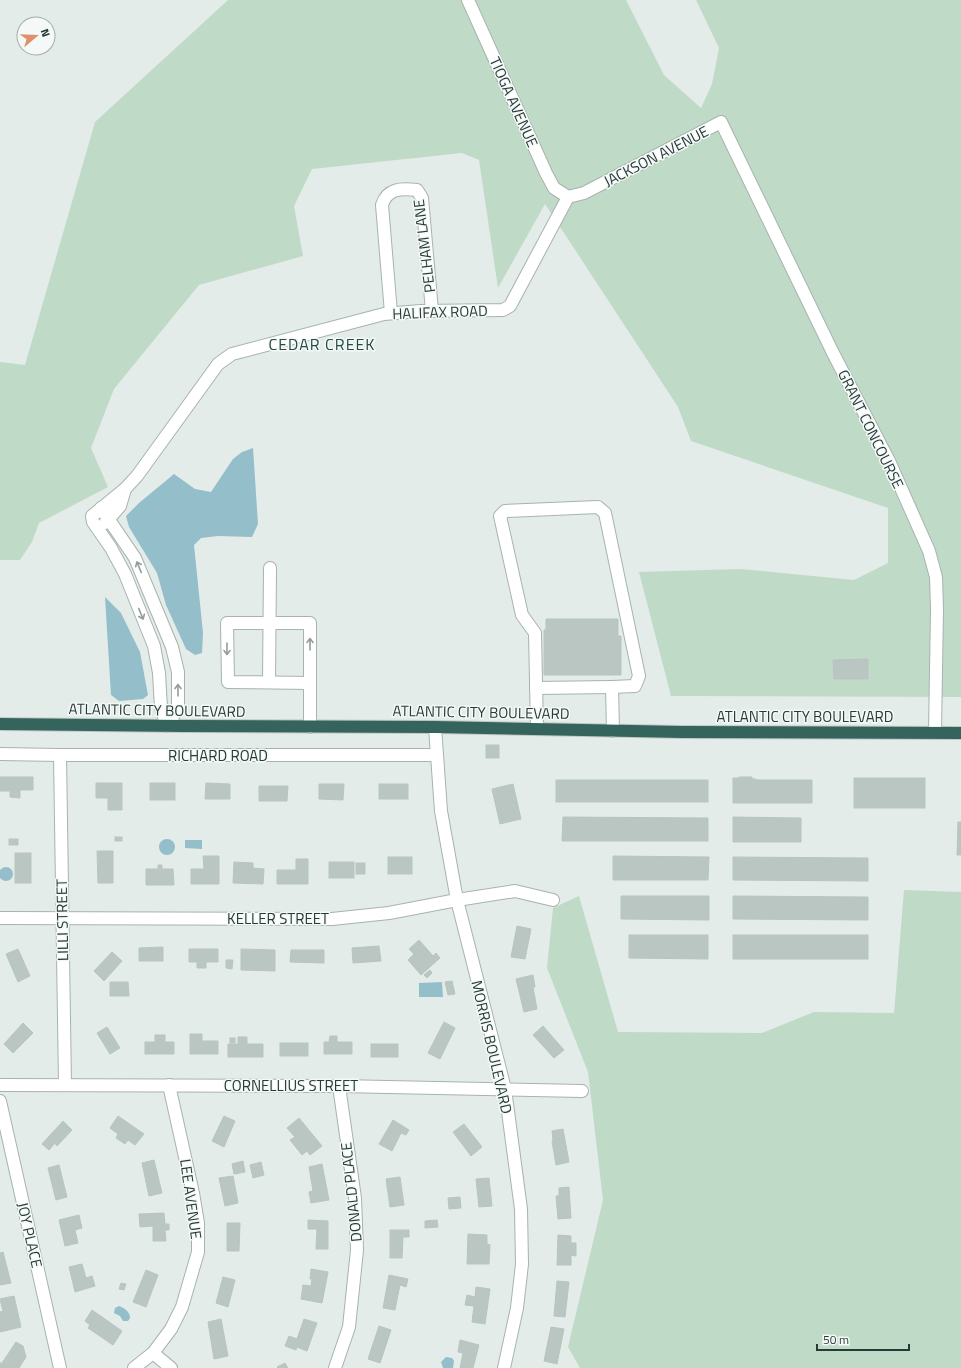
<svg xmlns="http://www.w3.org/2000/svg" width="961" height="1368" viewBox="0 0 961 1368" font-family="'Titillium Web',sans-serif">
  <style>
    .green { fill: #c0dac8 }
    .water { fill: #93beca }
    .building { fill: #bac6c2; stroke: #b7c5c0 }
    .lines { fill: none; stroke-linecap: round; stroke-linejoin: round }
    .minor-casing { stroke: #a7b3b0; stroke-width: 14 }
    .highway-casing { stroke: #c2c8c7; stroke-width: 14 }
    .minor { stroke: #fff; stroke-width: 12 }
    .highway { stroke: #35645d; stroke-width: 12 }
    .oneway { stroke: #929d9b }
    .labels { text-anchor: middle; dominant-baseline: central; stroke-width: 3; stroke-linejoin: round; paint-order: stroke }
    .street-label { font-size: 15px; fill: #263b37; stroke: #f4f9f7 }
    .neighbourhood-label { font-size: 16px; letter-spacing: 1px; fill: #244b44; stroke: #f4f9f7 }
  </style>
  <rect width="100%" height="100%" fill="#e4ece9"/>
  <g class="green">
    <polygon points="228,0 626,0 664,75 701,108 712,84 719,48 696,0 961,0 961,697 671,696 639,572 740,569 854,580 888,563 888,508 691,441 678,407 545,204 498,288 479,160 462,153 312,169 294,206 303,256 199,285 114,389 91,448 108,487 39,523 32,542 20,560 0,560 0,362 25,365 95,122"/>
    <polygon points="904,890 961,892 961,1368 580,1368 568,1347 603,1200 588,1072 547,968 553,908 579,896 618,1032 762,1033 814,1012 894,1013"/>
  </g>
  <g class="water">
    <polygon points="253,448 258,524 252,537 218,536 201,538 194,545 203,633 202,653 195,655 186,649 166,605 157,573 129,527 126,516 139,503 174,474 195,489 211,492 233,459 242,452"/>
    <polygon points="105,597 121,613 140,652 148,695 143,699 119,701 111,695"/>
    <circle cx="167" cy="847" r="8"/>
    <polygon points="185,840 202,840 202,849 185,848"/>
    <circle cx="6" cy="874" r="7"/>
    <polygon points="442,982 443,997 419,997 419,983"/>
    <path d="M119 1306C124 1308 130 1311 130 1318L128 1321H123L120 1316 114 1313 115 1308Z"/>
    <polygon points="446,1357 452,1358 454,1361 453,1368 443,1368 441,1362"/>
  </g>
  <g class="building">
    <polygon points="546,619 618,619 618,636 621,636 621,675 544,675 544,630 546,630"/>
    <polygon points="868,659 868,679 834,679 833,660"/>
    <rect x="486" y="745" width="13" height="13"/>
    <polygon points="0,777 33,777 33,790 20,790 20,798 10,797 10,791 0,791"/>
    <polygon points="739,777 752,777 752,779 756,779 756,780 812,780 812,803 733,803 733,778 739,778"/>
    <rect x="854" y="778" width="71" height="30"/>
    <rect x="556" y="780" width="152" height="22"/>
    <polygon points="96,783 122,783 122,810 108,810 108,798 96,798"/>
    <rect x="150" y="783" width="25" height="17"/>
    <polygon points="206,783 230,784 230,799 205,799"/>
    <polygon points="319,784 344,784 343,800 319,799"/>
    <rect x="379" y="784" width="29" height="15"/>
    <polygon points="513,784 521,819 500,824 492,789"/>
    <polygon points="259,786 288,786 287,801 259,801"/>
    <polygon points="563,817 708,818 708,841 562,841"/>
    <polygon points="733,817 801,818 801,842 733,842"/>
    <polygon points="958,822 961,822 961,855 957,855"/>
    <rect x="115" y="837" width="7" height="4"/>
    <rect x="9" y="839" width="9" height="6"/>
    <polygon points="97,851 113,851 113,883 98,883"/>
    <rect x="15" y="853" width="16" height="30"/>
    <polygon points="203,856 219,856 219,884 191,884 191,869 204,869"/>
    <polygon points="613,856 709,857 708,880 613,880"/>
    <rect x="388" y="857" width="24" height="17"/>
    <polygon points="733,857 868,858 868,881 733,880"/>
    <polygon points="296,859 308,859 308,884 277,884 277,870 296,870"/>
    <polygon points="234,862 253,863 253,868 264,869 263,884 233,883"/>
    <rect x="329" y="862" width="25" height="16"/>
    <rect x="356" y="863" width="9" height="11"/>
    <polygon points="158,865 162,865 162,869 173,869 174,885 146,885 146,869 158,869"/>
    <polygon points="621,896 709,896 709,920 621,919"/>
    <polygon points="733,896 868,897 868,920 733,919"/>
    <polygon points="517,926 531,929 525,959 511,957"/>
    <polygon points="629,935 708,935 708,959 629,958"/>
    <rect x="733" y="935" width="135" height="24"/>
    <polygon points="419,940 433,956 436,953 440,958 421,975 408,960 414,954 409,949"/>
    <polygon points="379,946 381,961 353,963 352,948"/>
    <polygon points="163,947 163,961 139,961 139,948"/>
    <polygon points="18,949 30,976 18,982 6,954"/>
    <polygon points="189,949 218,949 218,962 206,962 206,968 197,968 197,962 189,962"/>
    <polygon points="241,949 275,950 275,971 241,970"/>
    <polygon points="291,950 324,950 324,963 290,962"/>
    <polygon points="112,952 122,961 104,981 94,971"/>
    <polygon points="226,960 233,960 232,969 226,968"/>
    <polygon points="430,970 432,973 427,978 424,975"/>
    <polygon points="533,975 535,987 533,987 537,1009 524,1012 516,979"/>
    <polygon points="452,981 455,994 448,995 445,982"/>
    <polygon points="110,982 128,982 129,996 110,996"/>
    <polygon points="444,1022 455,1028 440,1059 428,1053"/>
    <polygon points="23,1023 33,1033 13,1053 4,1044"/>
    <polygon points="543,1026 564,1050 554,1058 533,1035"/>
    <polygon points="107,1027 120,1048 110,1054 97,1033"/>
    <polygon points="190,1034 202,1034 202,1041 218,1041 218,1054 190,1054"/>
    <polygon points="155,1035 165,1035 165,1042 174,1042 174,1054 145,1054 145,1042 155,1042"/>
    <polygon points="330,1036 337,1036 337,1042 352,1042 352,1054 324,1054 324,1042 329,1042"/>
    <polygon points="238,1037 247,1037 247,1044 263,1044 263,1057 228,1057 228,1044 238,1044"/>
    <rect x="230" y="1038" width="5" height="5"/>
    <rect x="280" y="1043" width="28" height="13"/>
    <rect x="371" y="1044" width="27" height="13"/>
    <polygon points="118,1116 144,1134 135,1145 128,1140 125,1144 116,1138 118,1134 110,1128"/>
    <polygon points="224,1116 235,1121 224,1147 212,1141"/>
    <polygon points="299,1118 322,1146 310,1155 307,1151 302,1155 290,1140 295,1137 287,1128"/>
    <polygon points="393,1120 409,1130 406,1135 401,1133 392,1151 379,1144"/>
    <polygon points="63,1121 72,1130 57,1146 55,1143 49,1150 42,1144"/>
    <polygon points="464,1124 482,1147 471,1156 453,1132"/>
    <polygon points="563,1129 569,1162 556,1165 552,1141 553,1140 552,1131"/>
    <polygon points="154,1160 162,1193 149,1196 142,1163"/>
    <polygon points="243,1161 245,1172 234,1174 232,1164"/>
    <polygon points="261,1162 264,1175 253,1178 250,1165"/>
    <polygon points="322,1164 329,1200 311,1203 309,1192 313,1191 309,1167"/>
    <polygon points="59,1165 67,1197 56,1200 48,1168"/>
    <polygon points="233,1176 238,1203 225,1206 219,1178"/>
    <polygon points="400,1177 404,1205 390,1207 386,1179"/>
    <polygon points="489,1178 492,1206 479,1207 476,1179"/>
    <polygon points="569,1187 571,1218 558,1219 556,1196 559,1196 559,1188"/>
    <polygon points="460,1197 461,1208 449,1209 448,1198"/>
    <polygon points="164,1213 165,1224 169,1224 169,1230 165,1230 166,1241 153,1241 153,1226 140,1227 139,1214"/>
    <polygon points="79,1215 82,1228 75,1230 78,1243 65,1246 59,1220"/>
    <polygon points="308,1220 328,1221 328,1249 316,1249 317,1229 308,1229"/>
    <polygon points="437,1220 438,1227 425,1228 425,1221"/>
    <polygon points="227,1223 240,1223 239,1251 227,1251"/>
    <polygon points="390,1230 409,1230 409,1237 403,1237 402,1258 390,1258"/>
    <polygon points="468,1234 487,1235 487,1244 490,1245 489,1264 467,1264"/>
    <polygon points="558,1235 571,1236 571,1243 576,1243 576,1256 571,1255 571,1265 557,1265"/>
    <polygon points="3,1252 11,1283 0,1285 0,1253"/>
    <polygon points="82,1264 86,1278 92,1276 95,1286 75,1292 69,1267"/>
    <polygon points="311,1269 328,1272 322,1303 301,1299 303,1285 311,1286 312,1279 310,1279"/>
    <polygon points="146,1270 158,1275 146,1307 133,1302"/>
    <polygon points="389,1275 408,1279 406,1287 400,1285 395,1310 383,1308"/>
    <polygon points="223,1277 235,1280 228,1307 216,1303"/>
    <polygon points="557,1281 569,1282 565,1317 554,1316"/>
    <polygon points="121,1283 126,1284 124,1290 119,1289"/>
    <polygon points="476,1287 490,1289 485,1324 472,1322 474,1306 465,1305 467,1295 475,1297"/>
    <polygon points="14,1296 21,1327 0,1332 0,1312 3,1311 0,1299"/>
    <polygon points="92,1310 122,1331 113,1345 88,1328 90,1325 85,1321"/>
    <polygon points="221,1319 228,1356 214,1359 208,1322"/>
    <polygon points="304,1319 317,1323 307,1351 297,1347 296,1350 285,1346 289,1336 297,1339"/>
    <polygon points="379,1326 391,1330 380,1363 368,1359"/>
    <polygon points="551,1327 564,1329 557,1364 544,1361"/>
    <polygon points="460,1340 479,1345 473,1368 460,1368 463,1353 458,1352"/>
    <polygon points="16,1342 23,1346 26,1357 19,1368 0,1368 0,1363 2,1363"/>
    <polygon points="285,1363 288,1368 278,1368 277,1367"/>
  </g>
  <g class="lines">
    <defs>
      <g id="minor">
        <polyline points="468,0 546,173 554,188 568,197"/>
        <polyline points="568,197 584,193 721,122 833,353 889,461 929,551 936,577 937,609 935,733"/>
        <path d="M391 313 382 205C387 188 402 188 417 190L422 198 432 311"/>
        <polyline points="101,508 135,558 172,647 178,672 178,708 167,726"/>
        <polyline points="105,523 120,506 125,489"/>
        <polyline points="269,682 270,568"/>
        <polyline points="310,683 228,682 227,623 310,623 310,727"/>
        <polyline points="536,688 612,687"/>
        <polyline points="167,726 161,708 159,673 154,646 125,574 111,548 93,522 92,516 125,489 137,476 218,364 232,354 384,314 421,311 503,310 510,306 568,197"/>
        <polyline points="435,727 441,811 457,900 505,1089 521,1209 522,1264 517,1308 504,1368"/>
        <polyline points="537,729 535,633 522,615 500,516 505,511 598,507 605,513 639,676 635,686 612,687 613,731"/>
        <polyline points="0,754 60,755 437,755"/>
        <polyline points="60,755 65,1085"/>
        <polyline points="0,918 332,919 389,913 457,900 515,891 553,900"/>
        <polyline points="0,1085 339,1086 582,1091"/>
        <polyline points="0,1101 60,1368"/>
        <polyline points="153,1353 171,1368"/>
        <polyline points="134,1368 153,1353 171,1329 182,1307 198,1252 198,1223 193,1193 169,1085"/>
        <polyline points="335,1368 349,1327 357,1250 355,1198 339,1086"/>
      </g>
      <polyline id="highway" points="0,724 183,726 435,727 682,732 961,733"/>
    </defs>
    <use href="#minor" class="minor-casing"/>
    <use href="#highway" class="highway-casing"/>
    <use href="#minor" class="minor"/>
    <use href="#highway" class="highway"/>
  </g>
  <defs><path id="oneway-shaft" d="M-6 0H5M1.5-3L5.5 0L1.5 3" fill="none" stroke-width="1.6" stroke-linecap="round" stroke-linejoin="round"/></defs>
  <g class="oneway">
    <use href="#oneway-shaft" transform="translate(139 567) rotate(-112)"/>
    <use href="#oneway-shaft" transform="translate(141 614) rotate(68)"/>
    <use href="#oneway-shaft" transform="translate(310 644) rotate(-90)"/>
    <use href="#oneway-shaft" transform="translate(227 649) rotate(90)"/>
    <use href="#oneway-shaft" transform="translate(178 690) rotate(-90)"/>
  </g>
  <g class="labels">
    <g class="street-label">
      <text transform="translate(514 102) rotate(66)">TIOGA AVENUE</text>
      <text transform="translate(656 156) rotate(-27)">JACKSON AVENUE</text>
      <text transform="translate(424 246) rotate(-97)">PELHAM LANE</text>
      <text transform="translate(440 312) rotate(-2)">HALIFAX ROAD</text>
      <text transform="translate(871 429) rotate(64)">GRANT CONCOURSE</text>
      <text transform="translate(157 710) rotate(1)">ATLANTIC CITY BOULEVARD</text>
      <text transform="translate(481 712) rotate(1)">ATLANTIC CITY BOULEVARD</text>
      <text x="805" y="716">ATLANTIC CITY BOULEVARD</text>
      <text x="218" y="755">RICHARD ROAD</text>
      <text x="278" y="918">KELLER STREET</text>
      <text transform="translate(62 920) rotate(-91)">LILLI STREET</text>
      <text transform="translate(492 1047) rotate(77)">MORRIS BOULEVARD</text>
      <text x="291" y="1085">CORNELLIUS STREET</text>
      <text transform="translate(351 1192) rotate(-96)">DONALD PLACE</text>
      <text transform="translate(191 1199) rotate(82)">LEE AVENUE</text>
      <text transform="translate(30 1235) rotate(77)">JOY PLACE</text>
    </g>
    <g class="neighbourhood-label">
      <text x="322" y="344">CEDAR CREEK</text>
    </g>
  </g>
  <g transform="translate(36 36) rotate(71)"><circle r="19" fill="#f4f9f7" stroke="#a2adaa"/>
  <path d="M0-3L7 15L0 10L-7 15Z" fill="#e1906c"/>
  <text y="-6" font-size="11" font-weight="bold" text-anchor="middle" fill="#263b37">N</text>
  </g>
  <path d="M817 1344v6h92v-6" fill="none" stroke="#263b37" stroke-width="2"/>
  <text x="823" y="1344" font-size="12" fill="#263b37" stroke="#f4f9f7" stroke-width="3" paint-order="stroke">50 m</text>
</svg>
